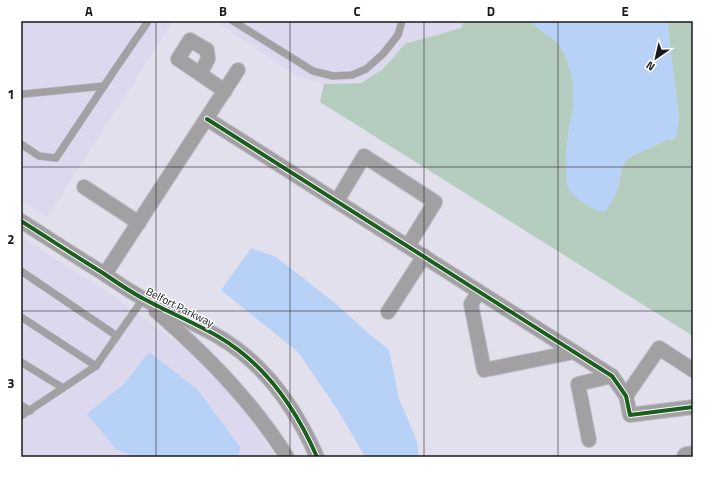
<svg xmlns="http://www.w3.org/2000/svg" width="714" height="478" viewBox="0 0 714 478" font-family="'Titillium Web',sans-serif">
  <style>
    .built { fill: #dcd8ee }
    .green { fill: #b4cdbe }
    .water { fill: #b7d1f7 }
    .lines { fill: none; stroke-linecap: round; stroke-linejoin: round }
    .lane-casing { stroke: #bfbdc7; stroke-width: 8 }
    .street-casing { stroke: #bfbdc7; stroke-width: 16 }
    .secondary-casing { stroke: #bfbdc7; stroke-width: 22 }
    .lane { stroke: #a2a0a2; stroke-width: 7 }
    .street { stroke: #a2a0a2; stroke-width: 14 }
    .secondary { stroke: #a2a0a3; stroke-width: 20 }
    .cycleway-casing { stroke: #fff; stroke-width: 6 }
    .cycleway { stroke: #1b5e20; stroke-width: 4 }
    .grid { fill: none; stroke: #19181f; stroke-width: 1; stroke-opacity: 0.55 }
    .labels { text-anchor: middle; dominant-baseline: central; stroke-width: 3; stroke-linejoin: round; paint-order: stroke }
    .street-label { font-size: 11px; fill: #19181f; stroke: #fff }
    .neatline { fill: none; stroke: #19181f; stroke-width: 1.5 }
    .grid-label { font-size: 13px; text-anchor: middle; font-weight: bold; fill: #19181f }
  </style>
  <rect width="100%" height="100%" fill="#e2e0ed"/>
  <g class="built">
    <polygon points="21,21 173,21 47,217 21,201"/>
    <polygon points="216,21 464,21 461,28 405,44 383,69 366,80 324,84 297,76"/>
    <polygon points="21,237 114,296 192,354 239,403 276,457 21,457"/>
  </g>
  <polygon class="green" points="464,21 530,21 559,44 566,57 573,81 573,108 569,128 566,157 611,203 618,188 622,167 628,158 667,140 674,139 679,118 667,21 693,21 693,336 320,102 324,84 361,83 383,69 405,44 461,28"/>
  <g class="water">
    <polygon points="530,21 667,21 679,118 677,135 674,139 667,140 628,158 622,167 618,188 611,203 606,211 599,212 588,206 571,193 566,183 566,157 569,128 573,108 573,81 566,57 559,44"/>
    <polygon points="251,248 276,257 335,303 368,333 389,350 399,399 417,441 419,457 365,457 339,412 298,352 221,290"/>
    <polygon points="149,352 198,390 240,447 238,457 136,457 116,449 87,414 125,383"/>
  </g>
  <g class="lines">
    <defs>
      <g id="lane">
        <polyline points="233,21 313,71 333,76 352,75 366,69 383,54 398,35 402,21"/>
        <polyline points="21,95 24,94 104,86"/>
        <polyline points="21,144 39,156 56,158 116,68 147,23 146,21"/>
        <polyline points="21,271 117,336"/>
        <polyline points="21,317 96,366"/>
        <polyline points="21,362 63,388"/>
        <polyline points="21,405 30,411"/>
        <polyline points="21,416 96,366 143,299"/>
      </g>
      <g id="street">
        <polyline points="200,74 208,59 207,50 190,40 178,59 225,91"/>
        <polyline points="207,119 612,376 626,396 630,415 693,407"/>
        <polyline points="84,187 139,223"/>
        <polyline points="337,201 364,156 435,202 408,246"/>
        <path d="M21 221C48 238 75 256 103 273 116 282 129 291 144 299 168 312 195 323 219 337 265 364 296 409 317 457"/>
        <polyline points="105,274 238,70"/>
        <polyline points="479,292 471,304 484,370 574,352"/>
        <path d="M156 311C206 355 252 401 287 457"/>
        <polyline points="388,312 424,256"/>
        <polyline points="626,396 659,348 693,370"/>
        <polyline points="589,440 578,384 612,376"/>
      </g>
      <polyline id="secondary" points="687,457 693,456"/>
    </defs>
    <use href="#lane" class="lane-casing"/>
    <use href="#street" class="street-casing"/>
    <use href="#secondary" class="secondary-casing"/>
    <use href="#lane" class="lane"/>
    <use href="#street" class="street"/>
    <use href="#secondary" class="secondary"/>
    <defs>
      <g id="cycleway">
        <polyline points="207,119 612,376 626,396 630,415 693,407"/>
        <path d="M21 221C48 238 75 256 103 273 116 282 129 291 144 299 168 312 195 323 219 337 265 364 296 409 317 457"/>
      </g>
    </defs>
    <use href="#cycleway" class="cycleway-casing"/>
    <use href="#cycleway" class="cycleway"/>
  </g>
  <path class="grid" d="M156 21V457M290 21V457M424 21V457M558 21V457M21 167H693M21 311H693"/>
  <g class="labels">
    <g class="street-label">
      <text transform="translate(180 307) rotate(27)">Belfort Parkway</text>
    </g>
  </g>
  <rect width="714" height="478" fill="none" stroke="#ffffff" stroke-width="44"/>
  <g transform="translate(656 58) rotate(214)" stroke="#ffffff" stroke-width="3" paint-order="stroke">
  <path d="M0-3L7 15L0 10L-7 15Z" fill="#19181f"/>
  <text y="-6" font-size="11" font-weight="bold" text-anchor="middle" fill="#19181f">N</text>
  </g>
  <rect x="22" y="22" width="670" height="434" class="neatline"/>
  <g class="grid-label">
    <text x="89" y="16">A</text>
    <text x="223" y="16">B</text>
    <text x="357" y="16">C</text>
    <text x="491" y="16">D</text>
    <text x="625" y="16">E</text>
    <text x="11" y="99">1</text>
    <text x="11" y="244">2</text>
    <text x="11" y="388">3</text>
  </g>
</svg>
